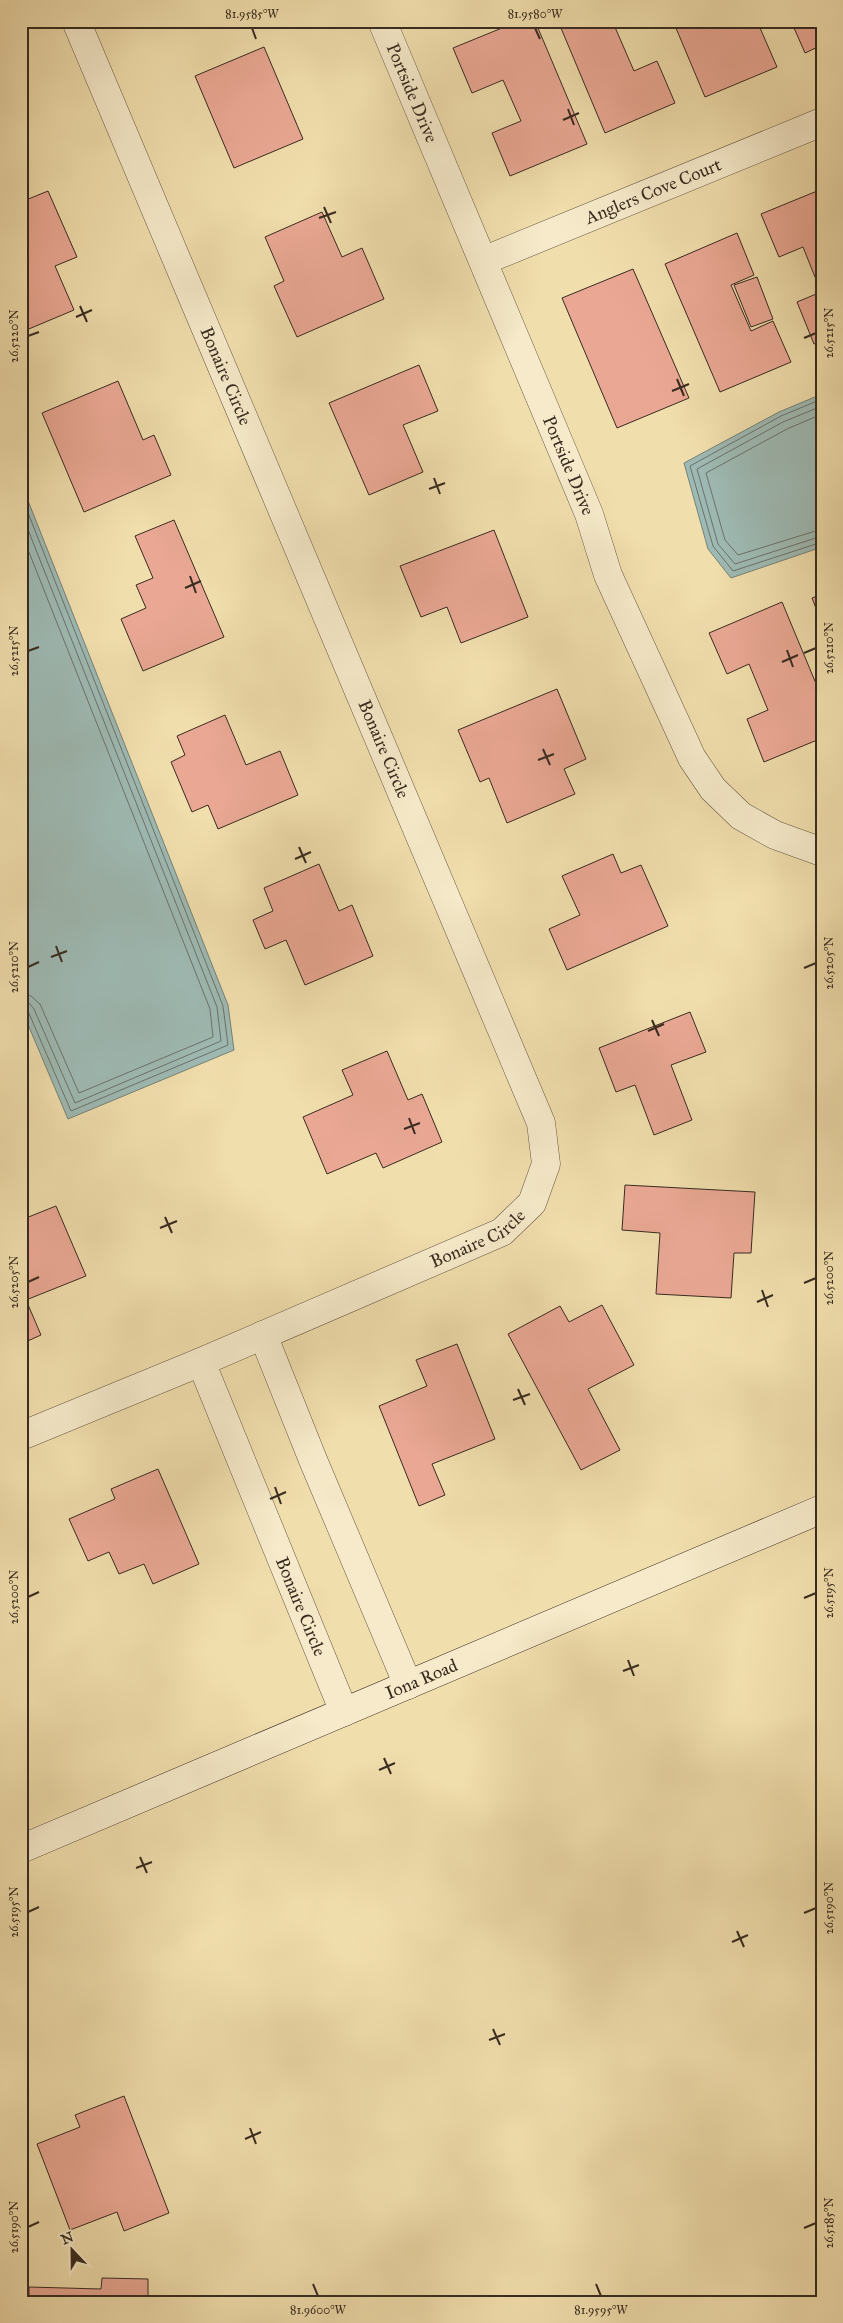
<svg xmlns="http://www.w3.org/2000/svg" width="843" height="2323" viewBox="0 0 843 2323" font-family="'IM FELL Great Primer',serif">
  <style>
    .water { fill: #9ebab4; stroke: #758179 }
    .lines { fill: none; stroke-linecap: round; stroke-linejoin: round }
    .shore { stroke: #6b726a; stroke-width: 1 }
    .building { fill: #eaa894; stroke: #382b20 }
    .street-casing { stroke: #665843; stroke-width: 29 }
    .secondary-casing { stroke: #382b20; stroke-width: 29 }
    .street { stroke: #f6eaca; stroke-width: 28 }
    .secondary { stroke: #f6eaca; stroke-width: 28 }
    .ticks { fill: none; stroke: #382b20; stroke-width: 2 }
    .labels { text-anchor: middle; dominant-baseline: central; stroke-width: 4; stroke-linejoin: round; paint-order: stroke }
    .street-label { font-size: 18px; fill: #382b20; stroke: #f6eaca }
    .neatline { fill: none; stroke: #382b20; stroke-width: 2 }
    .ticks-label { font-size: 12px; text-anchor: middle; fill: #382b20 }
  </style>
  <rect width="100%" height="100%" fill="#f1dead"/>
  <filter id="stains"><feTurbulence type="fractalNoise" baseFrequency=".004" numOctaves="4"/><feColorMatrix values="0 0 0 0 .2 0 0 0 0 .09 0 0 0 0 .02 0 0 0 .5 -.17"/></filter>
  <radialGradient id="worn" r=".72"><stop offset=".6" stop-color="#630" stop-opacity="0"/><stop offset="1" stop-color="#630" stop-opacity=".3"/></radialGradient>
  <g class="water">
    <polygon points="822,394 822,547 731,578 708,549 684,463 779,412"/>
    <polygon points="21,483 228,1005 234,1050 68,1119 21,1008"/>
  </g>
  <g class="lines">
    <g class="shore">
      <polyline points="822,399 781,416 690,466 713,546 733,571 822,542"/>
      <polyline points="822,406 783,422 697,469 718,544 735,564 822,536"/>
      <polyline points="822,414 787,429 706,473 725,540 738,555 822,529"/>
      <polyline points="21,495 223,1006 228,1045 71,1111 28,1011 21,1008"/>
      <polyline points="21,512 217,1007 221,1041 75,1103 34,1009 29,1003 21,1002"/>
      <polyline points="21,532 210,1009 213,1037 79,1093 40,1004 31,996 21,994"/>
    </g>
  </g>
  <g class="building">
    <polygon points="519,21 535,21 587,144 510,176 492,133 521,121 503,80 472,93 453,48"/>
    <polygon points="558,21 623,21 614,25 634,71 657,61 675,103 605,133"/>
    <polygon points="673,21 757,21 777,67 705,97"/>
    <polygon points="791,21 822,21 822,45 805,53"/>
    <polygon points="264,47 303,139 234,168 195,76"/>
    <polygon points="21,151 27,164 21,166"/>
    <polygon points="822,189 822,341 814,344 797,302 821,292 803,247 779,257 761,214"/>
    <polygon points="48,191 77,257 55,266 74,310 24,331 21,323 21,202"/>
    <polygon points="322,212 342,257 362,248 384,299 297,337 274,286 284,281 265,237"/>
    <polygon points="737,233 754,275 731,285 751,331 773,321 791,362 720,392 665,264"/>
    <polygon points="633,269 689,398 617,428 562,298"/>
    <polygon points="757,277 773,319 751,327 734,285"/>
    <polygon points="419,365 438,411 403,425 423,472 369,495 329,403"/>
    <polygon points="118,381 143,440 154,435 171,475 84,512 42,413"/>
    <polygon points="174,520 224,637 143,671 121,619 146,608 136,585 153,578 135,536"/>
    <polygon points="494,530 528,617 461,643 447,607 421,617 400,566"/>
    <polygon points="822,594 822,624 812,598"/>
    <polygon points="782,602 822,698 822,738 764,762 747,719 768,710 749,664 727,674 709,633"/>
    <polygon points="557,689 586,759 564,769 575,794 507,823 489,778 480,782 458,730"/>
    <polygon points="225,715 246,765 280,751 298,795 218,829 208,805 192,812 171,762 185,755 177,736"/>
    <polygon points="613,854 621,873 641,865 668,926 567,970 549,929 580,915 562,876"/>
    <polygon points="319,864 339,911 352,905 373,956 305,985 286,940 265,949 253,920 273,911 264,888"/>
    <polygon points="690,1012 706,1052 671,1065 692,1120 654,1135 635,1085 616,1092 599,1048"/>
    <polygon points="387,1051 408,1100 422,1094 442,1142 383,1168 376,1153 327,1174 303,1117 353,1095 342,1070"/>
    <polygon points="625,1185 755,1192 751,1253 734,1253 731,1298 656,1294 660,1233 622,1230"/>
    <polygon points="56,1206 86,1276 26,1300 41,1335 21,1344 21,1220"/>
    <polygon points="602,1305 634,1365 588,1389 620,1450 581,1470 508,1334 560,1306 569,1322"/>
    <polygon points="457,1344 495,1439 432,1464 445,1495 419,1506 379,1406 427,1386 416,1360"/>
    <polygon points="158,1469 199,1564 153,1584 144,1564 119,1574 109,1552 88,1561 69,1519 115,1499 111,1489"/>
    <polygon points="124,2096 169,2213 124,2231 117,2212 70,2230 37,2144 80,2127 75,2115"/>
    <polygon points="102,2278 148,2279 148,2302 29,2302 29,2287 101,2289"/>
  </g>
  <g class="lines">
    <defs>
      <g id="street">
        <path id="s1" d="M382 21 589 514 608 575 692 758 713 789 741 816 775 835 822 852"/>
        <path id="s2" d="M483 261 822 122"/>
        <polyline points="263,1335 313,1460 408,1685"/>
        <path id="s3" d="M201 1362 344 1712"/>
        <path id="s4" d="M21 1436 201 1362 502 1232 532 1203 546 1164 541 1123 76 21"/>
      </g>
      <g id="secondary">
        <path id="s5" d="M21 1849 822 1509"/>
      </g>
    </defs>
    <use href="#street" class="street-casing"/>
    <use href="#secondary" class="secondary-casing"/>
    <use href="#street" class="street"/>
    <use href="#secondary" class="secondary"/>
  </g>
  <path class="ticks" d="M252 28 256 39M535 28 540 39M568 109 574 125M563 120 579 113M324 207 331 223M319 218 336 212M80 306 87 322M76 317 92 310M28 336 39 332M804 338 816 333M677 379 684 396M672 391 689 384M434 478 440 494M429 489 445 483M190 576 196 593M185 588 201 581M787 650 793 667M28 651 39 647M804 653 816 648M782 662 798 655M543 749 550 765M538 760 554 754M299 847 306 863M295 859 311 852M56 946 62 962M51 957 67 951M28 967 39 962M804 968 816 963M652 1020 659 1036M648 1031 664 1024M409 1118 415 1134M404 1129 420 1123M165 1217 172 1233M160 1228 177 1221M28 1282 39 1277M804 1283 816 1278M762 1290 768 1307M757 1302 773 1295M518 1389 525 1405M513 1400 530 1394M275 1487 281 1504M270 1499 286 1492M28 1597 39 1592M804 1598 816 1593M628 1660 634 1676M623 1671 639 1665M384 1758 391 1774M379 1770 395 1763M140 1857 147 1873M136 1868 152 1862M28 1912 39 1907M804 1913 816 1908M737 1931 744 1947M732 1942 748 1935M493 2029 500 2045M489 2040 505 2034M250 2128 256 2144M245 2139 261 2132M28 2227 39 2222M804 2228 816 2223M313 2284 318 2296M596 2284 601 2296"/>
  <g class="labels">
    <g class="street-label">
      <text stroke="none"><textPath href="#s1" startOffset="78">Portside Drive</textPath></text>
      <text stroke="none"><textPath href="#s2" startOffset="184">Anglers Cove Court</textPath></text>
      <text transform="translate(226 376) rotate(67)">Bonaire Circle</text>
      <text stroke="none"><textPath href="#s1" startOffset="482">Portside Drive</textPath></text>
      <text transform="translate(384 749) rotate(67)">Bonaire Circle</text>
      <text stroke="none"><textPath href="#s4" startOffset="498">Bonaire Circle</textPath></text>
      <text stroke="none"><textPath href="#s3" startOffset="264">Bonaire Circle</textPath></text>
      <text stroke="none"><textPath href="#s5" startOffset="435">Iona Road</textPath></text>
    </g>
  </g>
  <rect width="843" height="2323" fill="none" stroke="#f1dead" stroke-width="55"/>
  <g transform="translate(72 2250) rotate(338)" stroke="#f6eaca" stroke-width="4" paint-order="stroke">
  <path d="M0-4L9 19L0 12L-9 19Z" fill="#382b20"/>
  <text y="-8" font-size="14" font-weight="bold" text-anchor="middle" fill="#382b20">N</text>
  </g>
  <rect x="28" y="28" width="788" height="2268" class="neatline"/>
  <g class="ticks-label">
    <text x="252" y="18">81.9585°W</text>
    <text x="535" y="18">81.9580°W</text>
    <text transform="translate(829 333) rotate(-90)" y="4">26.5215°N</text>
    <text transform="translate(14 336) rotate(-90)" y="4">26.5220°N</text>
    <text transform="translate(829 648) rotate(-90)" y="4">26.5210°N</text>
    <text transform="translate(14 651) rotate(-90)" y="4">26.5215°N</text>
    <text transform="translate(829 963) rotate(-90)" y="4">26.5205°N</text>
    <text transform="translate(14 967) rotate(-90)" y="4">26.5210°N</text>
    <text transform="translate(829 1278) rotate(-90)" y="4">26.5200°N</text>
    <text transform="translate(14 1282) rotate(-90)" y="4">26.5205°N</text>
    <text transform="translate(829 1593) rotate(-90)" y="4">26.5195°N</text>
    <text transform="translate(14 1597) rotate(-90)" y="4">26.5200°N</text>
    <text transform="translate(829 1908) rotate(-90)" y="4">26.5190°N</text>
    <text transform="translate(14 1912) rotate(-90)" y="4">26.5195°N</text>
    <text transform="translate(829 2223) rotate(-90)" y="4">26.5185°N</text>
    <text transform="translate(14 2227) rotate(-90)" y="4">26.5190°N</text>
    <text x="318" y="2314">81.9600°W</text>
    <text x="601" y="2314">81.9595°W</text>
  </g>
  <rect width="100%" height="100%" filter="url(#stains)"/>
  <rect width="100%" height="100%" fill="url(#worn)"/>
</svg>
